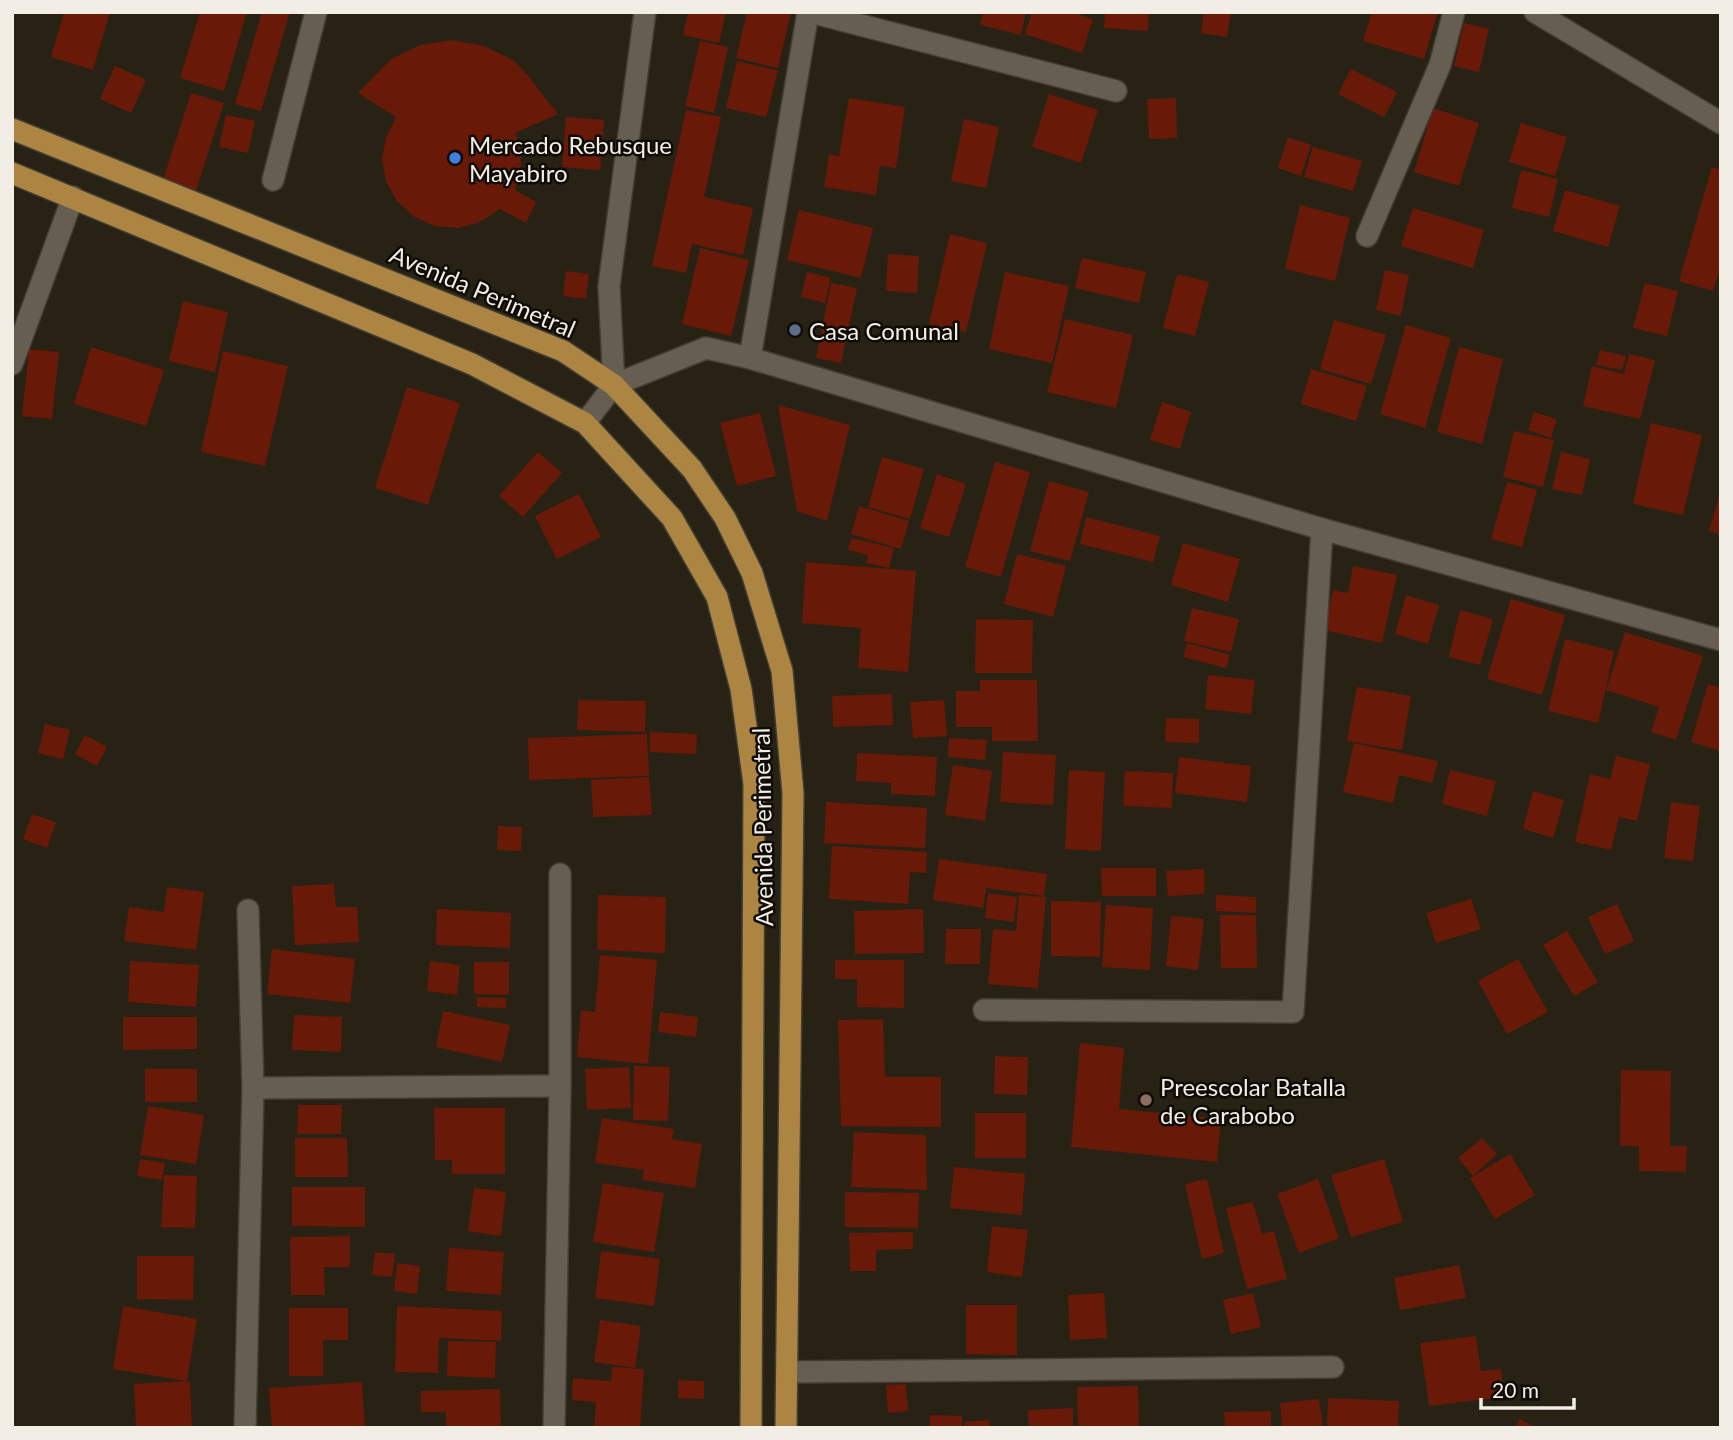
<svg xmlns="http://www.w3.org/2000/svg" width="1733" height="1440" viewBox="0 0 1733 1440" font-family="Lato,sans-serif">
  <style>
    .building { fill: #681907 }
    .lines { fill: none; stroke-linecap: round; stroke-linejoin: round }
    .minor-casing { stroke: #423e34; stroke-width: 24 }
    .major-casing { stroke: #423e34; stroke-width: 24 }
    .minor { stroke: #665f51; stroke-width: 21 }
    .major { stroke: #ac8542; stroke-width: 21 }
    .shop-dot { fill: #3f7fe0; stroke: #0f0c07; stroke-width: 2.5 }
    .service-dot { fill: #5c6f8a; stroke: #0f0c07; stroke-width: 2.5 }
    .education-dot { fill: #8d6e63; stroke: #0f0c07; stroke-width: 2.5 }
    .labels { text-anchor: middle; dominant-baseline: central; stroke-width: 5; stroke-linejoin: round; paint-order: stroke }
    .poi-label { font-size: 24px; fill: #f2eee5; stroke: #0f0c07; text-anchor: start }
    .street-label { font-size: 24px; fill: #f2eee5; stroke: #0f0c07 }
  </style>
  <rect width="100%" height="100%" fill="#282215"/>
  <g class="building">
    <polygon points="64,12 110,12 93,70 51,57"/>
    <polygon points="200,12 247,12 224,91 180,78"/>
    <polygon points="262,12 290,12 261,111 235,104"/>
    <polygon points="688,12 726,12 719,43 683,35"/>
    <polygon points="747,12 791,12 778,68 736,58"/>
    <polygon points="983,12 1026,12 1021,35 980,25"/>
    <polygon points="1032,12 1072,12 1093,19 1082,53 1025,34"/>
    <polygon points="1105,12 1149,12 1148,31 1104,28"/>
    <polygon points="1204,12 1231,12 1227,37 1201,33"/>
    <polygon points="1372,12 1438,12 1424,59 1363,41"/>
    <polygon points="1464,23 1489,29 1479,72 1454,66"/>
    <polygon points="452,40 484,46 513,60 525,72 558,114 515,133 520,144 521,167 515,190 536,202 526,223 500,209 480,222 458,228 434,226 413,216 397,201 386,181 382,159 386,138 396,117 358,93 391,59 420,45"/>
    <polygon points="700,41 728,47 714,113 685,106"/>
    <polygon points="737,61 778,71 766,117 726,108"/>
    <polygon points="115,66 146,80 131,113 100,99"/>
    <polygon points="1351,69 1397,92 1384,117 1338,94"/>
    <polygon points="191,93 224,103 195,194 162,183"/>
    <polygon points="1049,94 1098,110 1081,163 1032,147"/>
    <polygon points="849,98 905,107 896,168 880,166 876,195 824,187 829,154 839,156"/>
    <polygon points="1176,98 1177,138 1149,139 1147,99"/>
    <polygon points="1433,108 1479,123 1459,186 1414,172"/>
    <polygon points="686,110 721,117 704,197 753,208 743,255 692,244 686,273 652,266"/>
    <polygon points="226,115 255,121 248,153 219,147"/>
    <polygon points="566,117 604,120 600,170 562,167"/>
    <polygon points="964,119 999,127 986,188 951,181"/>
    <polygon points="1521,123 1567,137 1555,176 1509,162"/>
    <polygon points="1288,137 1311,145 1301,176 1278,168"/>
    <polygon points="1313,147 1362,161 1353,191 1304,177"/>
    <polygon points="1712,167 1721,170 1721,266 1713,291 1679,281"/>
    <polygon points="1521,170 1558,179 1549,217 1512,208"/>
    <polygon points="1565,190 1620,206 1608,247 1553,231"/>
    <polygon points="1300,205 1350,218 1335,281 1285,269"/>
    <polygon points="1413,208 1484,230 1473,268 1401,246"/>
    <polygon points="799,210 873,228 861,278 787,260"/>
    <polygon points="950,234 987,243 966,332 929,324"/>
    <polygon points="700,248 749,260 731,336 682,324"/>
    <polygon points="888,254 919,256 917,293 886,291"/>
    <polygon points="1082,258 1146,272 1139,303 1075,288"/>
    <polygon points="1385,270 1409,275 1401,316 1376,310"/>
    <polygon points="566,271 589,274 586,299 563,296"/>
    <polygon points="807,272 831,278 825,303 801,297"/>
    <polygon points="1005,272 1069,286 1052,363 989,349"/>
    <polygon points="1177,274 1209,282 1195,336 1163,328"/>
    <polygon points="831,283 857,288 841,363 816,358"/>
    <polygon points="1645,283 1678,291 1667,336 1633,328"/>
    <polygon points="183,301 228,312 215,372 169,361"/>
    <polygon points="1065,319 1133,335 1116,408 1047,392"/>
    <polygon points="1334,320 1386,335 1371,384 1320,369"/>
    <polygon points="1406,325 1451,338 1425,428 1380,414"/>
    <polygon points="91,347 164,370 146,426 74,404"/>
    <polygon points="1459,347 1503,359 1482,444 1437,432"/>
    <polygon points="29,349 59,352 52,419 22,416"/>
    <polygon points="1600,350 1626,356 1622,370 1596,365"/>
    <polygon points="223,351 288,366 265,466 201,452"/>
    <polygon points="1629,354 1655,360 1640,419 1583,406 1592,366 1624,374"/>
    <polygon points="1311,369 1367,386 1356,421 1301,404"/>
    <polygon points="407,387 460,403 428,505 375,488"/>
    <polygon points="1162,402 1191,412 1180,449 1150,440"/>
    <polygon points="778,405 850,425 827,521 797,511"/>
    <polygon points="1534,412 1557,419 1551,438 1528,430"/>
    <polygon points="760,413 776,476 737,486 720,423"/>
    <polygon points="1651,423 1702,435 1683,515 1633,504"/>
    <polygon points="1514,431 1554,440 1543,487 1503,477"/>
    <polygon points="538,452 562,473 523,517 499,496"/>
    <polygon points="1561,452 1590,459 1582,495 1552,489"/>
    <polygon points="882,457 924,469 910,519 868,507"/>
    <polygon points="995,462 1030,472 1001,577 965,567"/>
    <polygon points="937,474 966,484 949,537 920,528"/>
    <polygon points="1049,481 1089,492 1070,561 1030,551"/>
    <polygon points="1507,482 1537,490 1522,547 1491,539"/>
    <polygon points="1720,493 1721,493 1721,535 1709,531"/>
    <polygon points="579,494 601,537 557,559 535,516"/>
    <polygon points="859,506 909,521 901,549 851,534"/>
    <polygon points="1086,517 1160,536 1153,562 1080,544"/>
    <polygon points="851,538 894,548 889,568 866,563 868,555 848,550"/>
    <polygon points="1183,543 1240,559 1228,602 1171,585"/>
    <polygon points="1017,554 1066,566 1053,617 1004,604"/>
    <polygon points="806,562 916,571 908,672 858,668 861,628 802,623"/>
    <polygon points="1353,566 1397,575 1382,643 1324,630 1333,590 1348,593"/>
    <polygon points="1406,595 1439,605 1428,644 1395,634"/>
    <polygon points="1511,599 1565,615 1542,695 1487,679"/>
    <polygon points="1192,608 1239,619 1231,652 1184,641"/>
    <polygon points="1460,610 1493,619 1480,665 1449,657"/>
    <polygon points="976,619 1033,620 1032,673 975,673"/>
    <polygon points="1625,632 1703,656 1676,740 1651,732 1659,707 1606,690"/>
    <polygon points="1565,639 1614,651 1598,723 1548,711"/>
    <polygon points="1187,643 1230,655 1226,668 1183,657"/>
    <polygon points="1208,675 1255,680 1251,714 1205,709"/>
    <polygon points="980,680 1037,680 1038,741 992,741 992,727 956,727 956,691 980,691"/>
    <polygon points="1708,684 1721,688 1721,751 1691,742"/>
    <polygon points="1357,687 1411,696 1402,750 1347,741"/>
    <polygon points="892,694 893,725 833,727 832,696"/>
    <polygon points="578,700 646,701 645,732 577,730"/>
    <polygon points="944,700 947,736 913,738 910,702"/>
    <polygon points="1166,718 1199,719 1199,743 1165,742"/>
    <polygon points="45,724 70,730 63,759 38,753"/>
    <polygon points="650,732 697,734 696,754 650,752"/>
    <polygon points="647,734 649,776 529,780 528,738"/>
    <polygon points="85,735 107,747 97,766 75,754"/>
    <polygon points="949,738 987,740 985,760 948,757"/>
    <polygon points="1354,743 1438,761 1432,783 1399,775 1393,803 1343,792"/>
    <polygon points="1003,752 1056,755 1053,805 1000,802"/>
    <polygon points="857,753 937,757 935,796 891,794 891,783 856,781"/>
    <polygon points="1616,756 1650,764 1637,821 1619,817 1611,850 1575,842 1590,774 1610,779"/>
    <polygon points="1179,757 1251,766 1247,802 1175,793"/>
    <polygon points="953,765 992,771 985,821 945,815"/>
    <polygon points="1069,770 1105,772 1101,851 1065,849"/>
    <polygon points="1450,770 1496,781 1487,816 1442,804"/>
    <polygon points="1125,771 1173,773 1172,808 1123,806"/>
    <polygon points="649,777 652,815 593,817 591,780"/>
    <polygon points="1533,791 1564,800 1553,838 1523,829"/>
    <polygon points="826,802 927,808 925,848 824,843"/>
    <polygon points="1671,802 1700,806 1693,861 1664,858"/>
    <polygon points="32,814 56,822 47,848 23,839"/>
    <polygon points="498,826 522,827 521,851 497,850"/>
    <polygon points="832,846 927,852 926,873 910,872 908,904 829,899"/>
    <polygon points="939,859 1047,874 1044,896 986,888 983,908 933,900"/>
    <polygon points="1101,868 1156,868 1156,896 1102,896"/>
    <polygon points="1204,869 1205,894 1168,896 1166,871"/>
    <polygon points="334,884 336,907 357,907 359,942 295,945 292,886"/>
    <polygon points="167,887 204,892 196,950 124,941 129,907 164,912"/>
    <polygon points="988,893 1017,897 1014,922 985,918"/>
    <polygon points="598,895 666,897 665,953 597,950"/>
    <polygon points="1019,895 1046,897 1038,988 988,984 993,929 1016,931"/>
    <polygon points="1216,895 1256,897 1256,913 1216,911"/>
    <polygon points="1471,899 1481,929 1436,943 1426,913"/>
    <polygon points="1051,901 1101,902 1100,957 1051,956"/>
    <polygon points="1617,904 1634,941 1605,954 1588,917"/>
    <polygon points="1106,905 1153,908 1150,970 1102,967"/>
    <polygon points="437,909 511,913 510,948 436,945"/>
    <polygon points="923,909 924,953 855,954 854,911"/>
    <polygon points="1220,915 1256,915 1257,968 1221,968"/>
    <polygon points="1171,916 1204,919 1198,970 1166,966"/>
    <polygon points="946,929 981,929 980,964 945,964"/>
    <polygon points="1567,931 1598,982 1574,996 1543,945"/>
    <polygon points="272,949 355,959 350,1003 267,994"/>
    <polygon points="600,955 657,960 648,1064 577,1057 581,1010 595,1012"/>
    <polygon points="1518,959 1548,1012 1507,1034 1478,981"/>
    <polygon points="835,960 904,960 904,1008 857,1007 857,979 835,979"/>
    <polygon points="130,961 199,965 196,1007 128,1002"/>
    <polygon points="430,961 460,965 457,995 427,991"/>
    <polygon points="474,962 509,962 509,995 474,994"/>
    <polygon points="477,997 506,998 506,1008 477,1007"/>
    <polygon points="443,1011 510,1025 502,1062 436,1047"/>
    <polygon points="660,1012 698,1017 696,1037 658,1032"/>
    <polygon points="294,1015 342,1017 341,1052 292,1050"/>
    <polygon points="123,1017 197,1017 197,1049 123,1050"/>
    <polygon points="883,1019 885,1077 941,1077 941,1127 841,1126 838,1020"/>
    <polygon points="1080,1043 1124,1048 1119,1109 1221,1119 1217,1162 1071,1147"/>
    <polygon points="995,1056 1028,1057 1027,1095 994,1094"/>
    <polygon points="634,1066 670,1067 668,1121 633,1120"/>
    <polygon points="629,1067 631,1108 587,1110 585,1069"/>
    <rect x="145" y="1069" width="52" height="33"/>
    <polygon points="1621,1070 1671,1071 1670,1146 1687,1146 1686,1172 1639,1171 1639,1146 1620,1146"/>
    <polygon points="298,1105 342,1105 341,1134 297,1134"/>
    <polygon points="148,1106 204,1115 196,1164 140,1155"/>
    <polygon points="434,1108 505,1108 505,1174 452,1174 452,1160 435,1160"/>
    <rect x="975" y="1113" width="51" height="45"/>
    <polygon points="602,1118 674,1129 672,1139 702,1144 695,1188 642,1180 644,1170 595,1163"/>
    <polygon points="854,1132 926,1135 927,1190 851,1187"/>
    <polygon points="295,1138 347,1138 348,1177 295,1177"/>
    <polygon points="1482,1138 1497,1154 1473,1176 1458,1158"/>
    <polygon points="1510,1154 1535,1195 1495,1219 1470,1178"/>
    <polygon points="140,1159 165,1163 162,1180 137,1176"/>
    <polygon points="1384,1159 1403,1222 1351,1237 1331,1175"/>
    <polygon points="954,1167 1025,1174 1022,1215 950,1208"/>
    <polygon points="164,1175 197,1176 195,1228 161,1227"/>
    <polygon points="1207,1179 1224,1253 1202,1259 1185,1184"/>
    <polygon points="1318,1179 1339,1238 1299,1253 1277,1194"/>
    <polygon points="603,1183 664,1193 654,1252 593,1242"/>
    <polygon points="292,1187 365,1187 365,1227 292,1226"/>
    <polygon points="474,1188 506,1192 501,1236 468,1231"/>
    <polygon points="845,1192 919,1193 918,1228 845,1227"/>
    <polygon points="1253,1202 1262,1234 1274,1231 1287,1279 1247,1289 1226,1208"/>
    <polygon points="992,1226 1028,1230 1022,1277 987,1272"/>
    <polygon points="913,1232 913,1249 876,1250 876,1271 850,1271 849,1233"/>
    <polygon points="350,1236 350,1267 324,1267 325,1295 291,1295 290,1237"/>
    <polygon points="449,1248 504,1252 501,1295 446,1291"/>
    <polygon points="601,1251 660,1259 654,1306 595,1298"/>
    <polygon points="375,1252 395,1254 392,1277 372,1275"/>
    <polygon points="137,1256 194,1256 193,1300 137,1299"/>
    <polygon points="397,1263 420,1266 417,1294 394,1291"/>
    <polygon points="1459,1265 1466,1298 1400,1310 1394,1278"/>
    <polygon points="1104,1293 1107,1338 1070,1340 1068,1295"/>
    <polygon points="1253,1293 1261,1327 1231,1334 1223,1300"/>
    <polygon points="966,1305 1017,1305 1017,1355 966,1354"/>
    <polygon points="123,1306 197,1319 187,1381 113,1369"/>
    <polygon points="397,1306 502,1311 501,1341 439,1338 438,1373 395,1372"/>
    <polygon points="289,1308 348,1308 348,1340 323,1340 323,1376 289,1376"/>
    <polygon points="600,1320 641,1326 635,1368 594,1362"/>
    <polygon points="1476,1336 1481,1371 1501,1369 1504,1397 1429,1406 1420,1343"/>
    <polygon points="448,1341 496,1342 495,1378 447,1376"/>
    <polygon points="612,1367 644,1369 640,1428 594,1428 596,1402 572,1400 573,1378 611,1381"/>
    <polygon points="678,1380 704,1381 704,1399 678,1398"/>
    <polygon points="190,1381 192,1427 136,1428 134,1384"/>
    <polygon points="362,1382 365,1428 272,1428 269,1388"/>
    <polygon points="906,1384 908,1411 888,1413 886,1385"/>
    <polygon points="1138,1386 1139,1428 1078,1428 1077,1387"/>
    <polygon points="500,1389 501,1428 446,1428 446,1412 421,1412 421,1391"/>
    <polygon points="1328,1398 1399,1401 1398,1428 1327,1428"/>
    <polygon points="1319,1399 1323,1428 1282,1428 1280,1403"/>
    <polygon points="1073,1408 1073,1428 1029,1428 1028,1410"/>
    <polygon points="1271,1411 1271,1428 1225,1428 1224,1412"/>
    <polygon points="930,1415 962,1416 962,1428 930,1428"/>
    <polygon points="1520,1419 1536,1428 1515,1428"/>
    <polygon points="989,1420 990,1428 965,1428 964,1422"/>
  </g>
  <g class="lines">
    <defs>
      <g id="minor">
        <polyline points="810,12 1116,91"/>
        <polyline points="1535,12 1721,123"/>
        <polyline points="273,180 316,12"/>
        <polyline points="1367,236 1440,65 1454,12"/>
        <polyline points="750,358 808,12"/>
        <polyline points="12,364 73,197"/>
        <polyline points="614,385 609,286 645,12"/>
        <polyline points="585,423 614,385 706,348 750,358 1322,529 1721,640"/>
        <polyline points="984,1010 1293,1012 1322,529"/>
        <polyline points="253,1088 560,1086"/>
        <polyline points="787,1372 1333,1367"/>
        <polyline points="245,1428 253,1088 248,910"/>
        <polyline points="554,1428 560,1086 560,874"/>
      </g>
      <g id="major">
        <polyline points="12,129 563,351 614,385 692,469 725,518 752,573 782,671 793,793 786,1428"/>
        <polyline points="12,173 472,364 585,423 672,518 717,597 741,689 754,784 751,1428"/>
      </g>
    </defs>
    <use href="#minor" class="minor-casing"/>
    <use href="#major" class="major-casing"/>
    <use href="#minor" class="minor"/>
    <use href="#major" class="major"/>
  </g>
  <circle class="shop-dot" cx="455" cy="158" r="7"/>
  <circle class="service-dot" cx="795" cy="330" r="7"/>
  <circle class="education-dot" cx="1146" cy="1100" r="7"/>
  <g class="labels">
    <g class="poi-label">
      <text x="469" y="144">Mercado Rebusque<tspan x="469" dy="28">Mayabiro</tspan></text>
      <text x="809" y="330">Casa Comunal</text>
      <text x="1160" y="1086">Preescolar Batalla<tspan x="1160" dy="28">de Carabobo</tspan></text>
    </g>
    <g class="street-label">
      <text transform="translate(483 291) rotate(23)">Avenida Perimetral</text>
      <text transform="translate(762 827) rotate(-91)">Avenida Perimetral</text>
    </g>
  </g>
  <rect width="1733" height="1440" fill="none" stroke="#f2eee5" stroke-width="28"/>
  <path d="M1481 1398v10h93v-10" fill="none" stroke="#f2eee5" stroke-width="3.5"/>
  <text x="1492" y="1398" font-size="21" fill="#f2eee5" stroke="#0f0c07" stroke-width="5" paint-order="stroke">20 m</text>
</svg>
